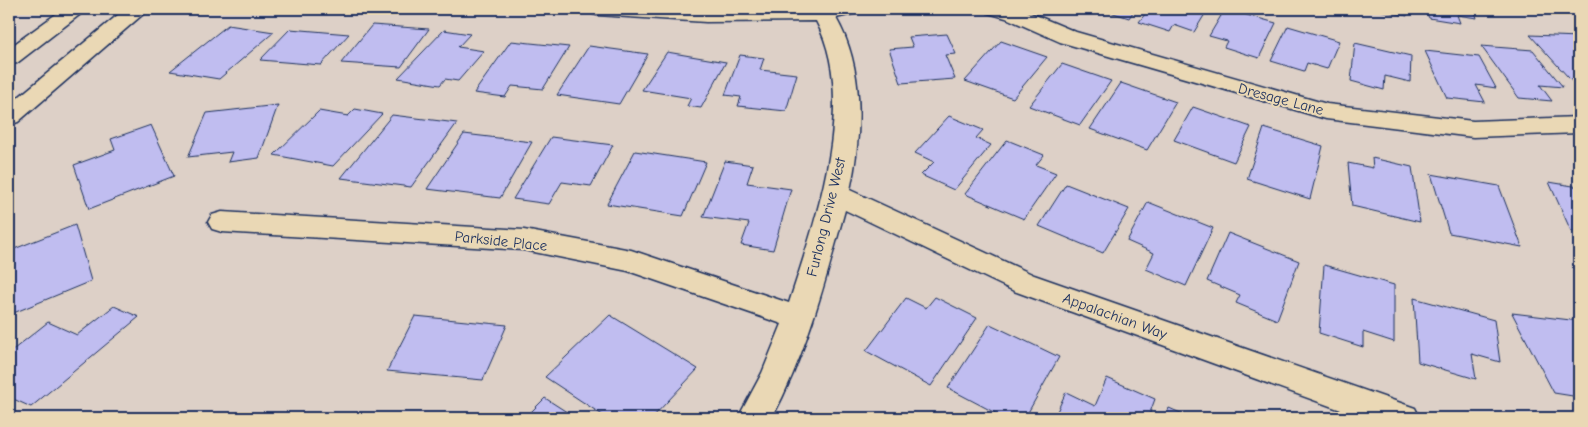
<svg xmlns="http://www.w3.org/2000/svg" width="1588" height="427" viewBox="0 0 1588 427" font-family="'Comic Neue',sans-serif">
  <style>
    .building { fill: #c0bdf0; stroke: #1b2f5e }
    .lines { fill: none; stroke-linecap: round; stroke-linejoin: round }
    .minor-casing { stroke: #1b2f5e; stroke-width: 3 }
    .major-casing { stroke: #1b2f5e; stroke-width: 3 }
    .minor { fill: #ead8b5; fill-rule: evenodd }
    .major { fill: #ead8b5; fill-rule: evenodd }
    .labels { text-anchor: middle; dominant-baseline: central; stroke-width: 4; stroke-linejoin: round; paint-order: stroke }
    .street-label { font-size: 15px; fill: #1b2f5e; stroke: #ead8b5 }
  </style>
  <rect width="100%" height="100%" fill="#ddd0c7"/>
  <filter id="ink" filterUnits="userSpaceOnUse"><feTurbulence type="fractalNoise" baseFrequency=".02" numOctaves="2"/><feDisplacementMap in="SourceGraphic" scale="10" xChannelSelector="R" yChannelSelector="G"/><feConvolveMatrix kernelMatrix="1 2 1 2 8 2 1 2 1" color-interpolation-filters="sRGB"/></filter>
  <g filter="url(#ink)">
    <g class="building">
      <polygon points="1101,9 1135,9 1129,18"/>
      <polygon points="1149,9 1208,9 1194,32 1174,25 1170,32 1139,22"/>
      <polygon points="1225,9 1276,23 1259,58 1224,47 1227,41 1209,36"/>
      <polygon points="1374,9 1407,9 1407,16"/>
      <polygon points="1425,9 1474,9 1477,18 1457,15 1460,23 1429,18"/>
      <polygon points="228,25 274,32 219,79 170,71"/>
      <polygon points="372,25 429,29 401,67 341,63"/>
      <polygon points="1288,26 1339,41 1327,69 1307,63 1304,71 1271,61"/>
      <polygon points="290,29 349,34 321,65 260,60"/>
      <polygon points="444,30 470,34 458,47 484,51 458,81 445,79 440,85 398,78"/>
      <polygon points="947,34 956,54 945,55 955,79 901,83 889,49 913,47 909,37"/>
      <polygon points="1530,35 1579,37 1579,88 1578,88"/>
      <polygon points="511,41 569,47 543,89 512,86 505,97 474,93"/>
      <polygon points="1001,41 1047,57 1013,98 965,81"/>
      <polygon points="1355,43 1411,56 1410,82 1385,76 1384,90 1351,81"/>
      <polygon points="589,46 648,54 619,104 557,95"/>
      <polygon points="1481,46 1533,50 1563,87 1540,85 1552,101 1519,98"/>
      <polygon points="1425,51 1479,57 1496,88 1476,85 1485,102 1447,98"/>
      <polygon points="667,52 726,62 701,108 687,106 691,98 642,90"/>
      <polygon points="740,55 764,58 760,70 797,74 786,111 738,106 741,97 725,95"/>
      <polygon points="1062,64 1111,81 1080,125 1029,106"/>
      <polygon points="1121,83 1176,102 1147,150 1090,129"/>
      <polygon points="278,105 259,158 228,162 232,152 188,157 207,113"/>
      <polygon points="1193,107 1251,127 1234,162 1174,140"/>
      <polygon points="355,109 382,114 333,166 274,155 319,111 348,116"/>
      <polygon points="392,115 457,123 411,187 341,178"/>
      <polygon points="949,116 983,130 976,138 991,145 954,190 921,175 934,162 915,153"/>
      <polygon points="151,125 174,176 89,209 74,165 115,150 111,139"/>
      <polygon points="1264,128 1323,146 1310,199 1247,179"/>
      <polygon points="464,134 532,142 500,198 427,189"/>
      <polygon points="551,137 613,145 591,186 562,182 549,204 513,199"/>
      <polygon points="1007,140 1044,155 1036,165 1056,173 1024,219 965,194"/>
      <polygon points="635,151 706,162 683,216 607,204"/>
      <polygon points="1372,158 1412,167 1420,222 1352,206 1348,163 1373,168"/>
      <polygon points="725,161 753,165 747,183 791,189 773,250 741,245 749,223 703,217"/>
      <polygon points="1431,174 1499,186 1522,247 1449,233"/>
      <polygon points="1549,182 1579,187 1579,232 1571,231"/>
      <polygon points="1066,184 1129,209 1103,253 1039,226"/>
      <polygon points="1148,202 1213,228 1186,286 1146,269 1154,253 1127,241"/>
      <polygon points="75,225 91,281 11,314 9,251"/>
      <polygon points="1228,233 1299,261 1277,320 1236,303 1240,295 1207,281"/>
      <polygon points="1324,265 1394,285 1394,342 1363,332 1363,347 1319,333"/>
      <polygon points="935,297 977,318 931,386 866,351 906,298 926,308"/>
      <polygon points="1414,298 1494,320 1500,362 1472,354 1476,379 1418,362"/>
      <polygon points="114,306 139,317 31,407 9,397 9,353 48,322 77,335"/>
      <polygon points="1512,313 1579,321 1579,397 1554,393"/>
      <polygon points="610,315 698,369 652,418 607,418 545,377"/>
      <polygon points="415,316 507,325 483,380 387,371"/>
      <polygon points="990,324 1059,357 1025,418 1005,418 948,388"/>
      <polygon points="1107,378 1155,399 1148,418 1054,418 1066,392 1095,406"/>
      <polygon points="545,398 576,418 525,418"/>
      <polygon points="1169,408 1192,418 1165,418"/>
    </g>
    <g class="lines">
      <defs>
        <g id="minor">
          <path d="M586 9H860L857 13 836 18C865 68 862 135 850 190L1034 275 1415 408 1420 418H1363L1014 291 845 210C825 282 807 352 772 418H738L762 373 782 324 628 271 524 250 222 232 212 229 208 222 212 215 222 212 524 230 631 250 789 303C815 222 859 101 816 21L706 22 597 15 590 13Z"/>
          <polygon points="984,9 1021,9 1076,32 1327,104 1473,121 1579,117 1579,133 1473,137 1326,119 1060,42 1006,18 988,13"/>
        </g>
        <g id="major">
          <polygon points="63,9 87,9 17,63 9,65 9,48"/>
          <polygon points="125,9 149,9 18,122 9,125 9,105"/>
        </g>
      </defs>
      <use href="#minor" class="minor-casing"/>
      <use href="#major" class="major-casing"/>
      <use href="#minor" class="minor"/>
      <use href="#major" class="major"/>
    </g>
  </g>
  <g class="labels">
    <g class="street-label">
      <text transform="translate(1281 99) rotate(15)">Dresage Lane</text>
      <text transform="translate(826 217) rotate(-76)">Furlong Drive West</text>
      <text transform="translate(501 241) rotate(6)">Parkside Place</text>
      <text transform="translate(1115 316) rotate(20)">Appalachian Way</text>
    </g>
  </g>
  <rect width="1588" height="427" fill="none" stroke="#ead8b5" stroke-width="30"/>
  <rect x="15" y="15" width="1558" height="397" fill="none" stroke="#1b2f5e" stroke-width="2" filter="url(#ink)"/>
</svg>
